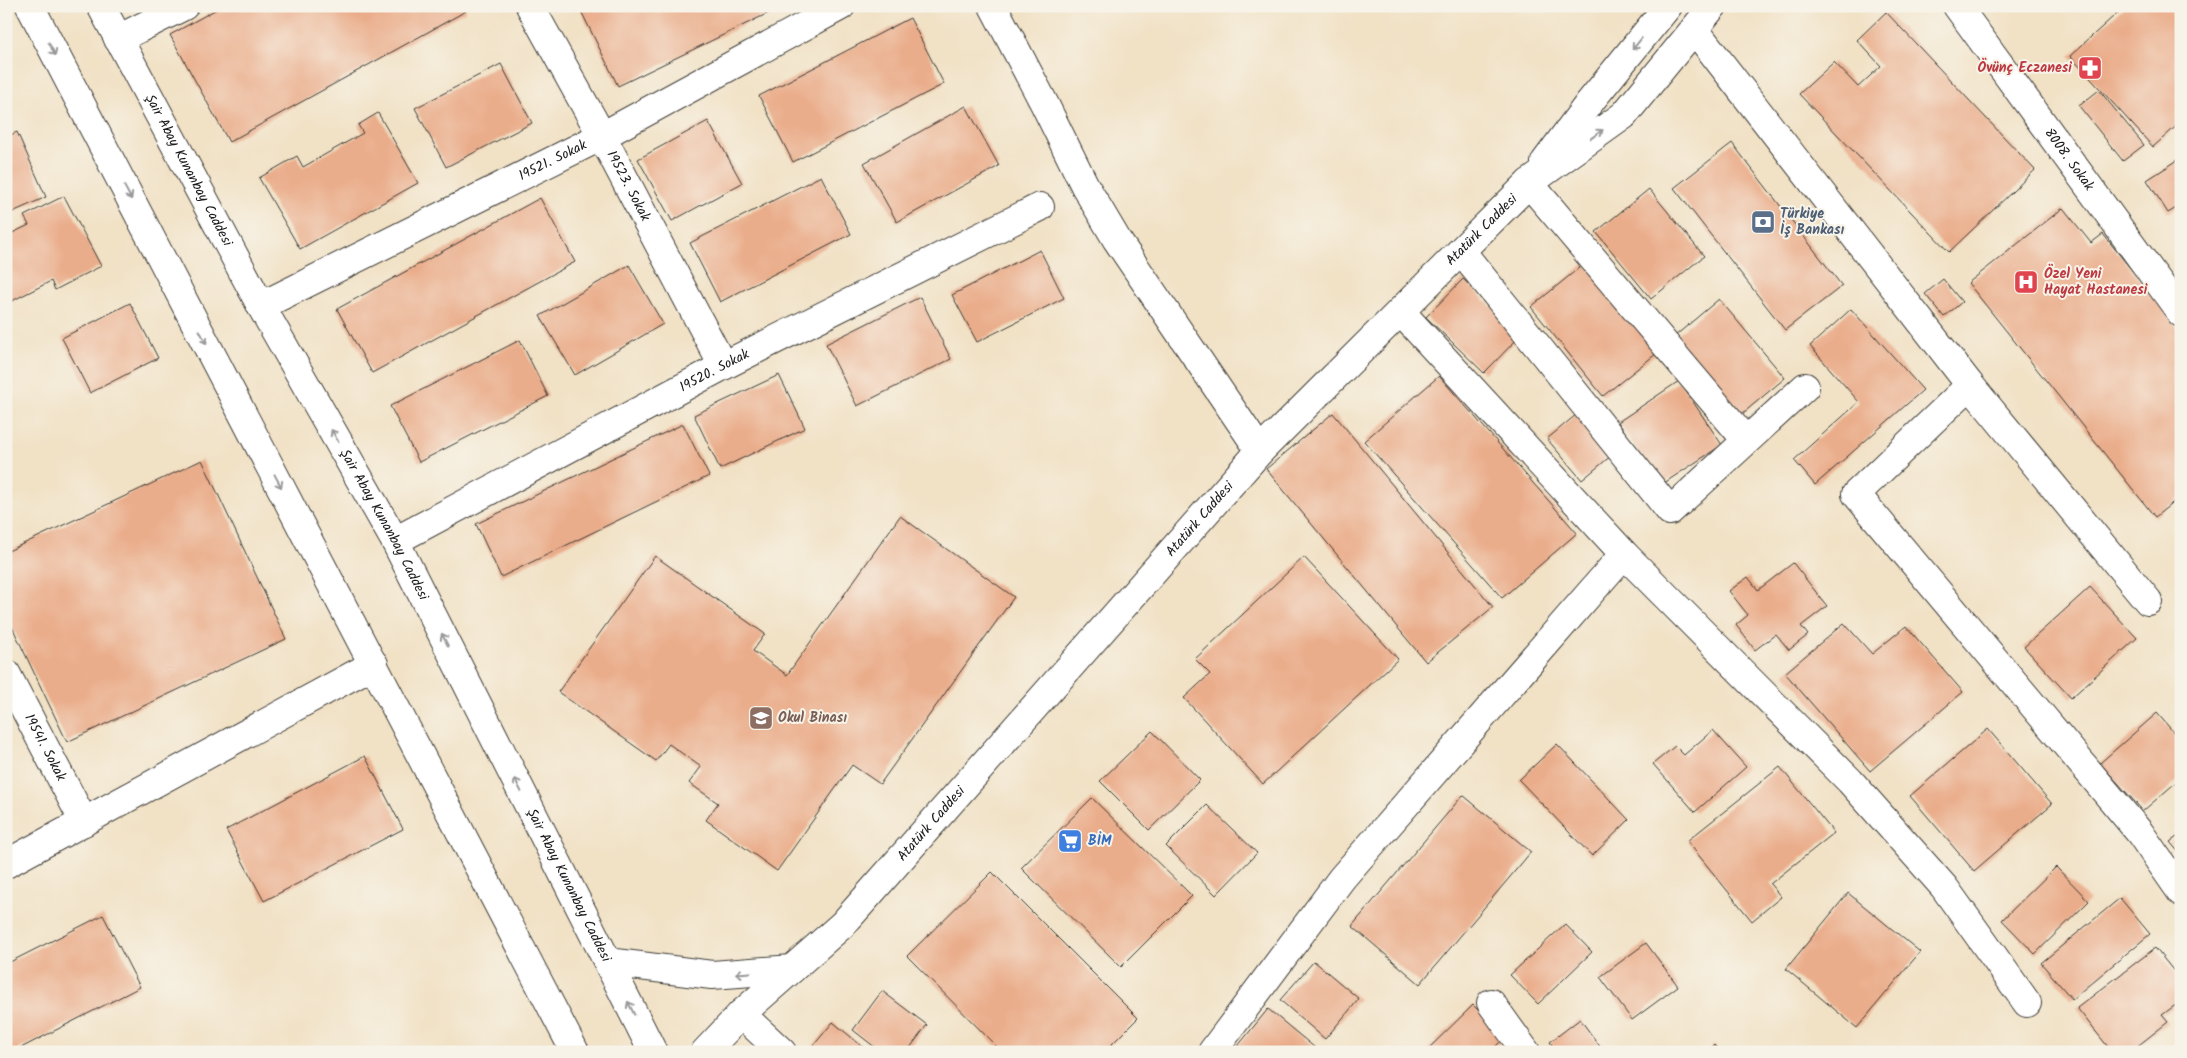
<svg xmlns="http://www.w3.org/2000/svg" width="2187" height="1058" viewBox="0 0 2187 1058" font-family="Kalam,sans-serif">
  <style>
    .building { fill: #eaad8b }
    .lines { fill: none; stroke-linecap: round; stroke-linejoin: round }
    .minor-casing { stroke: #3c3a35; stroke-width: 30 }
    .tertiary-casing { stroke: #3c3a35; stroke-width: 30 }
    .minor { stroke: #fff; stroke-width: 28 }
    .tertiary { stroke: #fff; stroke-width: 28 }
    .oneway { stroke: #999 }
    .labels { text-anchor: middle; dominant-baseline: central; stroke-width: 4; stroke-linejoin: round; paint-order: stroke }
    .health-label { font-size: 14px; font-weight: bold; fill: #be3a42; stroke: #f7f3e8; text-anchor: end }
    .street-label { font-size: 14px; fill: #1c1c1c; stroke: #f7f3e8 }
    .service-label { font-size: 14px; font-weight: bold; fill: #4e5e75; stroke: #f7f3e8; text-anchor: start }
    .education-label { font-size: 14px; font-weight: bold; fill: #785e54; stroke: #f7f3e8; text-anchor: start }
    .shop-label { font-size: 14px; font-weight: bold; fill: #366cbe; stroke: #f7f3e8; text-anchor: start }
  </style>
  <rect width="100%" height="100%" fill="#f7f3e8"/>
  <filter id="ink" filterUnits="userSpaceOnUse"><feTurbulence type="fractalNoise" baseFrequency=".02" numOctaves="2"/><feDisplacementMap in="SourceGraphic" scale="10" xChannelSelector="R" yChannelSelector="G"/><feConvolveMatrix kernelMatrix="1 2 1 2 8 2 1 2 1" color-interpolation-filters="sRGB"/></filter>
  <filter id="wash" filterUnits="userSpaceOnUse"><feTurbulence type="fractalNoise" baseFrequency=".0096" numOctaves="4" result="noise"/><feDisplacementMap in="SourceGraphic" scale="20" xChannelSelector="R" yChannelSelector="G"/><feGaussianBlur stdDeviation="1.12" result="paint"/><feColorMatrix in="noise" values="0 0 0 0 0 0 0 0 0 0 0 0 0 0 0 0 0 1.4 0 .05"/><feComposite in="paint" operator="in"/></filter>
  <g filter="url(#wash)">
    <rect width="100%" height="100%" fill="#f1e1c5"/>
    <g id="blocks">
      <g class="building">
        <polygon points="222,6 464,6 466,11 229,142 170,35"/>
        <polygon points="591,6 783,6 618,86 581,11"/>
        <polygon points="2125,6 2181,6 2181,122 2153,147 2070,56"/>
        <polygon points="1886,12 2035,170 1949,252 1799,94 1834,62 1858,87 1881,66 1857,40"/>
        <polygon points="910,18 944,84 793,162 759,96"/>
        <polygon points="501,64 532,123 446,167 415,108"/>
        <polygon points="2099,90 2144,145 2123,161 2079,106"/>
        <polygon points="966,106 999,166 897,222 864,163"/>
        <polygon points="378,113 418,183 300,249 259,178 297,156 303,167 363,133 358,125"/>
        <polygon points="708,121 742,183 672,221 638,159"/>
        <polygon points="17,132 46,197 6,215 6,137"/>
        <polygon points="1732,143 1842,286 1785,330 1674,188"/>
        <polygon points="2181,158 2181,205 2168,213 2147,180"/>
        <polygon points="821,176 851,234 720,302 690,243"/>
        <polygon points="1649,189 1704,256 1651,299 1596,232"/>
        <polygon points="64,196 101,266 55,290 51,281 6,304 6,236 29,225 24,216"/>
        <polygon points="540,198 575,262 372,373 337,309"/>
        <polygon points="2063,208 2091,243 2103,234 2181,332 2181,496 2155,517 1968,283"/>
        <polygon points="1040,250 1064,298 977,342 952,295"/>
        <polygon points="1585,263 1657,353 1603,396 1531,307"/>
        <polygon points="629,265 663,324 575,375 540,316"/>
        <polygon points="1463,279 1521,335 1484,373 1426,317"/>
        <polygon points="1943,279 1962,302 1944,317 1925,294"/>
        <polygon points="920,297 951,359 857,406 826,344"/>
        <polygon points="1719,299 1785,378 1742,414 1675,336"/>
        <polygon points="130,303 158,358 90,393 62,338"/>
        <polygon points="1851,309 1923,390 1815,485 1794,460 1859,402 1810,346"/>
        <polygon points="520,340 548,396 419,462 390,406"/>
        <polygon points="779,375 805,428 720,469 694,415"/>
        <polygon points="1439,376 1577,533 1502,598 1364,441"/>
        <polygon points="1679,381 1722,445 1661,485 1618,422"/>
        <polygon points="1333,413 1493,607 1426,662 1266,469"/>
        <polygon points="1577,414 1612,455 1582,480 1547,439"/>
        <polygon points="683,424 709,476 501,577 476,524"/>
        <polygon points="202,460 286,639 67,742 6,614 6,552"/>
        <polygon points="900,516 1014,597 880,784 852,765 777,871 706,820 718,803 689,783 701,767 669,744 656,761 558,692 655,556 765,634 753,651 787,675"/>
        <polygon points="1304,557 1398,659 1263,784 1184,698 1210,674 1195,659"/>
        <polygon points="1793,563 1827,606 1801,626 1808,635 1789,650 1776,634 1755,650 1736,625 1748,615 1729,591 1748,577 1758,590"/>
        <polygon points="2090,587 2137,638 2071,698 2024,647"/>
        <polygon points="1844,623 1872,654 1906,626 1963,692 1870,771 1785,673"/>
        <polygon points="2157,713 2181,741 2181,778 2143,811 2100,763"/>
        <polygon points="1988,729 2052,804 1974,871 1910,796"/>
        <polygon points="1713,730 1746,767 1695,812 1653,764 1675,746 1684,755"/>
        <polygon points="1152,731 1200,780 1149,830 1100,781"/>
        <polygon points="1557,744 1629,820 1592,856 1519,780"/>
        <polygon points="365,756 403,829 264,901 226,830"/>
        <polygon points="1780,767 1834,833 1770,884 1781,897 1752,921 1687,841"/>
        <polygon points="1463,795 1531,852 1420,984 1352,926"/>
        <polygon points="1092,798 1192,896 1121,967 1021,868"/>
        <polygon points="1207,805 1257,853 1216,895 1166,846"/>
        <polygon points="2181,834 2181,855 2170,842"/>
        <polygon points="2056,867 2089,901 2035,954 2002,920"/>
        <polygon points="992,872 1138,1018 1104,1052 1002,1052 907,956"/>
        <polygon points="1848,893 1920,952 1857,1028 1786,969"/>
        <polygon points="2120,898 2150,934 2072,999 2041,963"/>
        <polygon points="103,915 140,987 13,1052 6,1052 6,964"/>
        <polygon points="1565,924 1592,952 1538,1004 1510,975"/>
        <polygon points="1646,943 1678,986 1632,1020 1600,977"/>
        <polygon points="2155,948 2181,980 2181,1001 2162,1015 2168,1022 2130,1052 2112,1052 2077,1008"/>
        <polygon points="1314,961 1359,999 1325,1039 1280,1000"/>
        <polygon points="882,991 927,1025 907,1052 881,1052 853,1030"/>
        <polygon points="1473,1005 1505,1037 1490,1052 1425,1052"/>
        <polygon points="1268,1009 1320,1052 1233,1052"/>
        <polygon points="1580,1019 1604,1052 1557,1052 1550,1042"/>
        <polygon points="833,1022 869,1052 808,1052"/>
        <polygon points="2181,1042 2181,1052 2170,1052"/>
        <polygon points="1714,1045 1720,1052 1707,1052"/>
      </g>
    </g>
  </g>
  <g filter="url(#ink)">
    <use href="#blocks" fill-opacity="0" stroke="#3c3a35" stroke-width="1"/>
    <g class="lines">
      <defs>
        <g id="minor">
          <path id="s1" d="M530 6 602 136 723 366"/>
          <polyline points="993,6 1044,103 1085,186 1117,240 1260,451"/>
          <path id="s2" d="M1957 6 2181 313"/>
          <polyline points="1695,30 1970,385 2148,601"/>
          <polyline points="118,39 184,6"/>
          <polyline points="1529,183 1746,440"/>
          <polyline points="1461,251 1670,511 1805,387"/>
          <path id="s3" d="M261 306 602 136 841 6"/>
          <polyline points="1401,312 1624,554 1850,781 1944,887 2027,1003"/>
          <polyline points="1970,385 1856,494 2140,833 2181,892"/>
          <path id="s4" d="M395 541 723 366 1040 207"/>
          <path id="s5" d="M6 673 84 822"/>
          <polyline points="6,864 374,664"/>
          <polyline points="1491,1003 1526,1052"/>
          <polyline points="741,1014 782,1052"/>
          <polyline points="1212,1052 1342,878 1624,554"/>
        </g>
        <g id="tertiary">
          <polyline points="30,6 575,1052"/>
          <path id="s6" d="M101 6 261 306 395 541 653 1052"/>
          <polyline points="1545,162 1589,103 1668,6"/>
          <polyline points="608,962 712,975 792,969"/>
          <path id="s7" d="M705 1052 741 1014 843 924 1260 451 1529 183 1624 115 1713 6"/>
        </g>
      </defs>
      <use href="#minor" class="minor-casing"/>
      <use href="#tertiary" class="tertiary-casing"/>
      <use href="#minor" class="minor"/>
      <use href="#tertiary" class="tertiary"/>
    </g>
    <defs><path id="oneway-shaft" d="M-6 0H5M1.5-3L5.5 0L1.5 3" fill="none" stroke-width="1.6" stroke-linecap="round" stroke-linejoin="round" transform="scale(1.25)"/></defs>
    <g class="oneway">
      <use href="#oneway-shaft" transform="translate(1637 44) rotate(129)"/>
      <use href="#oneway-shaft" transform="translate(52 49) rotate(62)"/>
      <use href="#oneway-shaft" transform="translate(1597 134) rotate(-36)"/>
      <use href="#oneway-shaft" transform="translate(128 193) rotate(62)"/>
      <use href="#oneway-shaft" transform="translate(203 337) rotate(62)"/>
      <use href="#oneway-shaft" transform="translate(335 436) rotate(-120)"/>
      <use href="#oneway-shaft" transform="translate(278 481) rotate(62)"/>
      <use href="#oneway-shaft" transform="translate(445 640) rotate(-117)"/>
      <use href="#oneway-shaft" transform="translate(518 785) rotate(-117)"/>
      <use href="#oneway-shaft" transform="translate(743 973) rotate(176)"/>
      <use href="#oneway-shaft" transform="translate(631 1008) rotate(-117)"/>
    </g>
  </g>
  <defs>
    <symbol id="pharmacy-square" viewBox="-11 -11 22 22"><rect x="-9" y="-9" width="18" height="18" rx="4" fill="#e0444e" stroke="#f7f3e8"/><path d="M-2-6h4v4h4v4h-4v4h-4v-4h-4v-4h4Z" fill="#fff"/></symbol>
    <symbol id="bank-square" viewBox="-11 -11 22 22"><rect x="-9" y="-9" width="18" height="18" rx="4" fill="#5c6f8a" stroke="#f7f3e8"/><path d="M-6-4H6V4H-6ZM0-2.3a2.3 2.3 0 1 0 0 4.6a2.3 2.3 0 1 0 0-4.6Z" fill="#fff"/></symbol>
    <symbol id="hospital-square" viewBox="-11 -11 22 22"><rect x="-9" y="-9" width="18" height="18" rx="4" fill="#e0444e" stroke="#f7f3e8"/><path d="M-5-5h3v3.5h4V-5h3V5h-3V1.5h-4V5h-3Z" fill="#fff"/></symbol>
    <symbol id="school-square" viewBox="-11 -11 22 22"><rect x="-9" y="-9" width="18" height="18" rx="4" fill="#8d6e63" stroke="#f7f3e8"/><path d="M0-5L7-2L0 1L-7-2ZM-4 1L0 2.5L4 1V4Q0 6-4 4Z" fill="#fff"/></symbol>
    <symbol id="supermarket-square" viewBox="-11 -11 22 22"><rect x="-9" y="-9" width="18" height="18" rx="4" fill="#3f7fe0" stroke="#f7f3e8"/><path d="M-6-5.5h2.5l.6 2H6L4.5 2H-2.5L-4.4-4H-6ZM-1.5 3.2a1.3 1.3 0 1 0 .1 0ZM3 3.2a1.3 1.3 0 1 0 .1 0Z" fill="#fff"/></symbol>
  </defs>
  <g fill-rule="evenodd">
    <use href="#pharmacy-square" x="2076" y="54" width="28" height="28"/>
    <use href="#bank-square" x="1749" y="208" width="28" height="28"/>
    <use href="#hospital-square" x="2012" y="268" width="28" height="28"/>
    <use href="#school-square" x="747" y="704" width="28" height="28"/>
    <use href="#supermarket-square" x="1056" y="827" width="28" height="28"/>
  </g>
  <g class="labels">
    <g class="health-label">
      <text x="2072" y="68">Övünç Eczanesi</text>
      <text x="2044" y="274" text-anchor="start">Özel Yeni<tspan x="2044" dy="16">Hayat Hastanesi</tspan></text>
    </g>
    <g class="street-label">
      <text stroke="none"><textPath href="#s2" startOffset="190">8008. Sokak</textPath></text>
      <text stroke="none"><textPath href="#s3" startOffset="326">19521. Sokak</textPath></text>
      <text stroke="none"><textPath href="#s6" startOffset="186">Şair Abay Kunanbay Caddesi</textPath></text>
      <text stroke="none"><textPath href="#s1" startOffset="205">19523. Sokak</textPath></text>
      <text stroke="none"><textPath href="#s7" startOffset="1132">Atatürk Caddesi</textPath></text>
      <text stroke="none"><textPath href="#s4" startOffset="362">19520. Sokak</textPath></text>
      <text stroke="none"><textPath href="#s7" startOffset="728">Atatürk Caddesi</textPath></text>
      <text stroke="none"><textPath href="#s6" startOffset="591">Şair Abay Kunanbay Caddesi</textPath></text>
      <text stroke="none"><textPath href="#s5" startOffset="84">19541. Sokak</textPath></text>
      <text stroke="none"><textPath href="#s7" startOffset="322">Atatürk Caddesi</textPath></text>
      <text stroke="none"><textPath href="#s6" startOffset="996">Şair Abay Kunanbay Caddesi</textPath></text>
    </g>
    <g class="service-label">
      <text x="1780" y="214">Türkiye<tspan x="1780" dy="16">İş Bankası</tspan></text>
    </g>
    <g class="education-label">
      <text x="778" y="718">Okul Binası</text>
    </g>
    <g class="shop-label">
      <text x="1088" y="841">BİM</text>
    </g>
  </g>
  <rect width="2187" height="1058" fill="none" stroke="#f7f3e8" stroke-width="25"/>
</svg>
